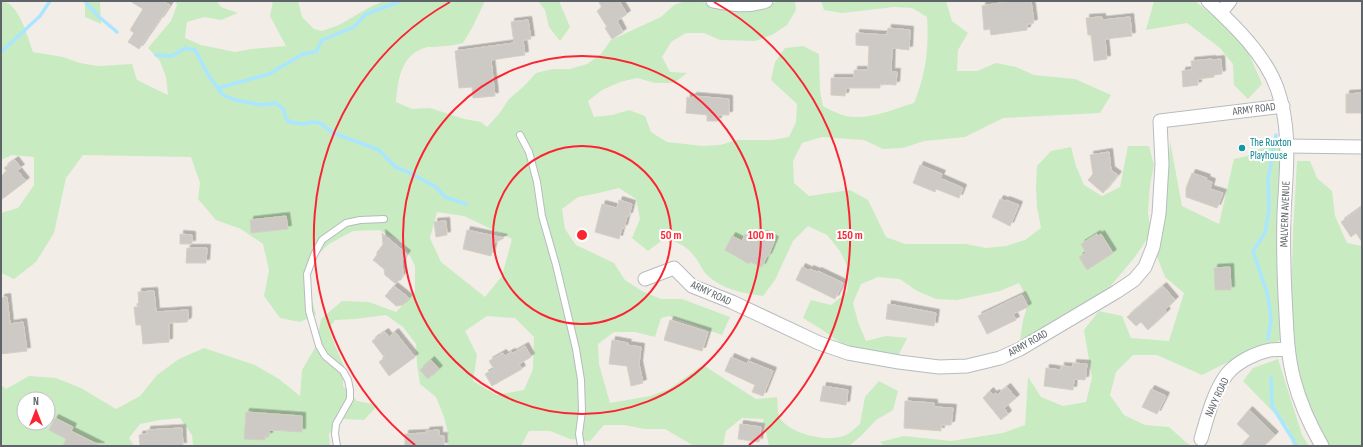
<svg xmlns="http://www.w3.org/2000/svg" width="1363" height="447" viewBox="0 0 1363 447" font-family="'Sofia Sans Condensed',sans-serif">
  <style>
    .green { fill: #c8ebc2; fill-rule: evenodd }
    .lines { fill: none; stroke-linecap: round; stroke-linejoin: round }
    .stream { stroke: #aae6ff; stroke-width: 3.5 }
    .building { fill: #cdc9c4; stroke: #d7cfc4; filter: url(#shadow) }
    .lane-casing { stroke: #b7bbbf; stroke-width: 8 }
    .street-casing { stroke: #b7bbbf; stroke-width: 15 }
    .lane { stroke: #fff; stroke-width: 6 }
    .street { stroke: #fff; stroke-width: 13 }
    .ring { fill: none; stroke: #fb2431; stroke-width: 2 }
    .culture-dot { fill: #0f9aa8; stroke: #fff; stroke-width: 1.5 }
    .labels { text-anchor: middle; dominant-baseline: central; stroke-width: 4; stroke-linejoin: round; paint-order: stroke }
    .street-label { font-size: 11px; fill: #5e6469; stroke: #fff }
    .culture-label { font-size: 11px; fill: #0d838f; stroke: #fff; text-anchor: start }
    .centre { fill: #fb2431; stroke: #fff; stroke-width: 2 }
    .ring-label { font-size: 12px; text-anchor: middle; font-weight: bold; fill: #fb2431; stroke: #fff; stroke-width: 4; stroke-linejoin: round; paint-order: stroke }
  </style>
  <defs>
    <filter id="shadow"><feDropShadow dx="3.5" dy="-3.5" stdDeviation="0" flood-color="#0004"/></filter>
  </defs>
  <rect width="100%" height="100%" fill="#f2eee7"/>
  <g class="green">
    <path d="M1 1C19 1 28 39 33 52L63 57 80 63 98 66 132 64 137 80 168 95 166 77 160 61 148 48 171 21 177 5 175 1H217L221 7 238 13 221 20 204 17 187 22 185 38 201 45 235 52 251 49 286 46 270 16 273 1H298L302 17 314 29 322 31 339 25 370 7 384 1H485L472 28 463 43C457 44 450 46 444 46 439 47 433 47 428 47 401 53 398 79 396 102L412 109 430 108 464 119 481 122 487 127 499 114 509 99 523 87 536 73 553 69H570L587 64 601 54 611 40 661 17 674 5 685 1H699L728 10 762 7 779 1H795L796 10 787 25 772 35 755 41 720 40 704 33H686L671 42 662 57 670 72 687 73 674 83H655L637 78 620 82 602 90 588 101 594 117 612 115 629 110 645 116 651 132 667 142 703 146 720 145 737 140H772L789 137 796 122 797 104 771 80 775 62 785 48 803 46 819 54 820 90 823 106C828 109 833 111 837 113 862 124 890 110 914 103 926 74 929 48 927 17L912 8 894 7 842 13 824 10 821 1H946L952 21 968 33 958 50 957 71H977L996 63 1016 67 1034 75 1075 79 1111 95 1100 113 1003 118 965 137 924 141 903 148 883 149 864 140 822 137 802 143 793 161 794 183 809 196 850 190 868 200 886 237 905 244H966L986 248 1006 246 1025 240 1041 228 1037 207 1036 187 1037 166 1051 151 1071 147 1076 166 1084 185 1102 196 1120 187 1128 146H1149L1154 165 1150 185 1148 213 1151 233 1135 257 1108 289 1092 301 1039 332 1020 340 1023 320 1029 301 1019 283 1000 291 957 300 936 299 917 291 900 279 878 277 861 284 853 303 858 322 866 341 886 336 907 338 898 356 857 351 838 341 821 329 803 318 811 300 831 305 847 292 849 270 840 251 827 235 808 226 793 241 775 280 763 296C743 293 723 290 707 275 702 270 699 262 695 257 686 245 678 243 665 238L648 251 632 238 640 219 636 199 619 188 599 193 578 197 562 209 565 229 576 245 614 263 625 280 642 291 661 299H682L730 317 722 335 669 316 661 318 655 337 635 332H614L598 344 599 364 610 403 650 396 669 389 703 365 756 399 777 397C778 403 777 413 780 418 790 434 826 442 843 436 849 435 855 428 860 424L865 397 879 381 898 391 893 410 876 420 862 435 849 446H769L763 419 742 418 726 431 723 446H694L665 429H645L624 425H604L590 441 570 439 550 431H529L521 446H447L449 437 444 417 436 397 420 384 417 364 416 344 403 327 386 315 355 319 335 320 329 329 336 348 344 366 343 386 357 401 378 405 364 420 343 419 329 434 330 446H193L192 435 180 418 160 420 140 424 129 438 134 446H1V385L6 389 29 376 56 378 81 388 116 409 140 396 157 375 179 359 204 348 255 365 279 379 300 396 302 370 316 346 321 319 342 301 369 302 396 312 415 292V266L403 242 379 230 353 231 329 244 309 263V289L316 315 300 322 280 318 264 296 269 270 263 244 241 229 216 220 198 199 200 183 191 157 83 155 66 178 54 233 36 262 14 279 1 273V213L18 208 34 185V157L12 155 1 160ZM437 212 464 216 512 239 502 276 485 297 441 262 430 238ZM487 316 515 318 534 337 533 369 524 390 497 395 473 381 477 355 465 331ZM24 399H48V423H24Z"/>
    <polygon points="85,1 100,1 101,24 85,17"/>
    <polygon points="538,1 559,1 570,27 560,41 549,27 545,10"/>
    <polygon points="1154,1 1195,1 1217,19 1246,47 1262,84 1248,99 1234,85 1233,64 1220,48 1187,23 1146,30"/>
    <polygon points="1170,141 1182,206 1219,224 1234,159 1247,156 1257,150 1280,143 1285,150 1277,251 1281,340 1242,355 1202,375 1157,355 1133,355 1116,372 1110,395 1124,415 1145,425 1169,427 1187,443 1192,446 885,446 880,442 904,436 951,441 1003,433 1025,425 1028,377 1041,397 1063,406 1086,402 1092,378 1084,330 1099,311 1122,316 1131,338 1169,341 1184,293 1165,277 1156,254 1166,213"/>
    <polygon points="1297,161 1310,161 1317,178 1332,191 1335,216 1347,243 1362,246 1362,446 1329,446 1307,404 1295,354 1291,304 1293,231"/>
    <polygon points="1278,359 1302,435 1309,446 1293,446 1288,427 1243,381 1253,368"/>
  </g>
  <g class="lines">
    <g class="stream">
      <polyline points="85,1 98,16 117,32"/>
      <polyline points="1,52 40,16 50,1"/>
      <polyline points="156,55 172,56 185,48 195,50 209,76 223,95 235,100 262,105 276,103 284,110 285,116 289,122 304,124 313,122 320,123 333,133 379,150 386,157 395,167 406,171 436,187 445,197 466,204"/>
      <polyline points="218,88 269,74 303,54 316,52 322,40 354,27 366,14 401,1"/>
      <polyline points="1268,339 1271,319 1268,296 1253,251 1265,233 1269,210 1268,180 1276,135"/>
      <polyline points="1271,378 1272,406 1297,446"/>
    </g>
  </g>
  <g class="building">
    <polygon points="130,1 163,1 170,5 160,20 159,20 139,49 128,42 134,33 130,30 143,9"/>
    <polygon points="598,1 619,1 627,14 617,21 623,32 612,39 605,28 607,27 597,11 602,7"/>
    <polygon points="1012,1 1031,1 1034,23 1027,24 1027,30 991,35 990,29 984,30 982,6"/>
    <polygon points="1102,17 1102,20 1130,17 1132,36 1105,39 1107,59 1094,61 1091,35 1088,35 1086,18"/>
    <polygon points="528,20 531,39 523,40 525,55 491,60 495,96 473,98 472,87 459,88 455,51 514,43 511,22"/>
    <polygon points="888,28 910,30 909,50 892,48 891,72 897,72 896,85 880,84 880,88 846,88 845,96 831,95 831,78 854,78 854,70 868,70 869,46 856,45 856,33 887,35"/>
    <polygon points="1212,59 1212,60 1221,59 1222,74 1214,75 1214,77 1199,79 1198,80 1198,85 1183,87 1182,71 1192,70 1191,61"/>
    <polygon points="1362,93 1362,113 1346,113 1346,94"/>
    <polygon points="693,96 729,99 729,115 718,115 718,121 707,121 707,115 686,113 687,97 693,98"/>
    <polygon points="1109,152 1111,170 1118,175 1103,193 1088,180 1093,174 1090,155"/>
    <polygon points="15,160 21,168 17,170 26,181 1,200 1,176 7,171 4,168"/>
    <polygon points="920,165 942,174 940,178 963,188 959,198 936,189 935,192 913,183"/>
    <polygon points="1192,173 1207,178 1206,180 1212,182 1210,189 1223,193 1217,208 1186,197 1186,188"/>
    <polygon points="1000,199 1005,201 1006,200 1019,205 1010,226 992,217"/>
    <polygon points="619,200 632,204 629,216 627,216 624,228 622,228 619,239 595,232 602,204 617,208"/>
    <polygon points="1362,207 1362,242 1356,233 1351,237 1341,222"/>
    <polygon points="286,216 288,229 251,233 250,220"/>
    <polygon points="446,221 447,235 436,237 434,222"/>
    <polygon points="467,230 504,238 494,243 491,256 463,249"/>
    <polygon points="382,233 407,254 402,261 403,275 396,284 385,275 384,269 373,260 377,255 377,252 383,245"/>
    <polygon points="180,234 192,235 192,244 180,244"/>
    <polygon points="745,234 759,241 763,234 775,240 768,257 767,256 762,267 750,262 749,264 725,250 732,236 742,241"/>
    <polygon points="1097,234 1098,236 1101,234 1113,253 1087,270 1079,257 1086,253 1081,244"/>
    <polygon points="187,248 207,248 206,263 186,263"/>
    <polygon points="802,267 810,271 810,269 817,272 818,271 843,283 835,299 796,280"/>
    <polygon points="1230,267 1231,290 1215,290 1214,268"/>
    <polygon points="394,286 409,298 403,305 396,306 385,296"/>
    <polygon points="1163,286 1175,300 1165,310 1167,312 1148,330 1141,322 1136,326 1127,317"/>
    <polygon points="154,291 156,312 188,310 188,320 187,322 169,323 169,342 143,344 141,325 136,325 134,307 139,307 138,292"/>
    <polygon points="1022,295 1028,307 1013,314 1016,320 987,334 978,316"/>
    <polygon points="7,297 10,324 23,322 27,351 1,354 1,298"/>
    <polygon points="888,304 936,313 934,326 886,319"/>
    <polygon points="670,320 708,332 702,351 664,340"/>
    <polygon points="385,332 389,337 395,332 415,357 389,376 379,362 385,358 372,341"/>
    <polygon points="612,340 628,343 627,345 641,347 639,364 643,383 631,386 627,366 609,364"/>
    <polygon points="525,346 531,357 519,364 522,369 492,386 485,374 494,369 489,361 503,353 505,356 511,352 513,353"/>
    <polygon points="731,357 747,364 748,361 773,371 763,396 752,392 755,385 725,371"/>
    <polygon points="431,360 439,369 428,379 420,370"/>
    <polygon points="1073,363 1087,364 1085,380 1074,379 1073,390 1044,386 1046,368 1061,370 1061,366 1073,367"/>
    <polygon points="823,386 848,390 846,405 820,401"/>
    <polygon points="1007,387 1016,398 1004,408 1008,414 1001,420 983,398 990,391 993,395 996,393 997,395"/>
    <polygon points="1151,389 1166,396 1157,414 1142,407"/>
    <polygon points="905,401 934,403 934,407 953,408 951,425 941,425 941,431 904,428"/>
    <polygon points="1249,410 1275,435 1264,446 1241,446 1250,436 1237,424"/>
    <polygon points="246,412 302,416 302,432 269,430 269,436 265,436 265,440 244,439"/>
    <polygon points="55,418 73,427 71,431 101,446 63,446 66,439 49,430"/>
    <polygon points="740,424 761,427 759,442 738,439"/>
    <polygon points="182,428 183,446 173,446 173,445 140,446 139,435 147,434 147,430"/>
    <polygon points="439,430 439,436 444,436 444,446 405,446 405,434 427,433 426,431"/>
  </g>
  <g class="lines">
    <defs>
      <g id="lane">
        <polyline points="520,135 529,152 537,182 542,216 556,265 576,349 581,380 582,411 579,434 581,446"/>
        <polyline points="337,446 335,434 336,424 350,399 350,390 348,380 343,371 325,356 319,346 309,311 307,274 314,255 322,240 346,223 360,220 384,219"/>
      </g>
      <g id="street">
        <path d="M713 1C731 5 748 7 766 1"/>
        <path d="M1208 1C1234 25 1265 55 1277 88 1292 130 1286 171 1284 214 1283 247 1284 280 1286 314 1287 336 1288 358 1294 380 1300 403 1310 425 1322 446"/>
        <polyline points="1221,12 1230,1"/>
        <polyline points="1288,146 1362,147"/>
        <polyline points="645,279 674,268 692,286 732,302 819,343 848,353 899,362 939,367 967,366 1000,358 1020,349 1116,292 1134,280 1145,267 1153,247 1159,214 1162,164 1160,121 1283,106"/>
        <path d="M1201 439C1207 418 1214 391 1227 374 1237 362 1255 353 1270 350 1275 349 1282 350 1288 349"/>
      </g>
    </defs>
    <use href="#lane" class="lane-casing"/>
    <use href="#street" class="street-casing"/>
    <use href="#lane" class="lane"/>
    <use href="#street" class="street"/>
  </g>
  <g class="ring">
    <circle cx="582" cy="235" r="89"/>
    <circle cx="582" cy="235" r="179"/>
    <path d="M415 445A268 268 0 0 1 450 2M714 2A268 268 0 0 1 749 445"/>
  </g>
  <circle class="culture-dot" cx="1242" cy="148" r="4"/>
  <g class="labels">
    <g class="street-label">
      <text transform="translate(1254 109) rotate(-7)">ARMY ROAD</text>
      <text transform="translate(1285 214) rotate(-88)">MALVERN AVENUE</text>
      <text transform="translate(711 293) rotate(25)">ARMY ROAD</text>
      <text transform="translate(1028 343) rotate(-29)">ARMY ROAD</text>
      <text transform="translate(1217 397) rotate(-65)">NAVY ROAD</text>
    </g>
    <g class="culture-label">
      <text x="1250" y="142">The Ruxton<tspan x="1250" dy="13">Playhouse</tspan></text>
    </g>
  </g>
  <circle cx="582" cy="235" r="6" class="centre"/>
  <g class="ring-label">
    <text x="671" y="239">50 m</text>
    <text x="761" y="239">100 m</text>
    <text x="850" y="239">150 m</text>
  </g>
  <rect width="1363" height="447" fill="none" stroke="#5e6469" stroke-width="4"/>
  <g transform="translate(36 411)"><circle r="19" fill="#ffffff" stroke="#bfc1c3"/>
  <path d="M0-3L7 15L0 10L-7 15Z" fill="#fb2431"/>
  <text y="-6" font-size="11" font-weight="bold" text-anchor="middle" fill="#5e6469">N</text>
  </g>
</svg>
